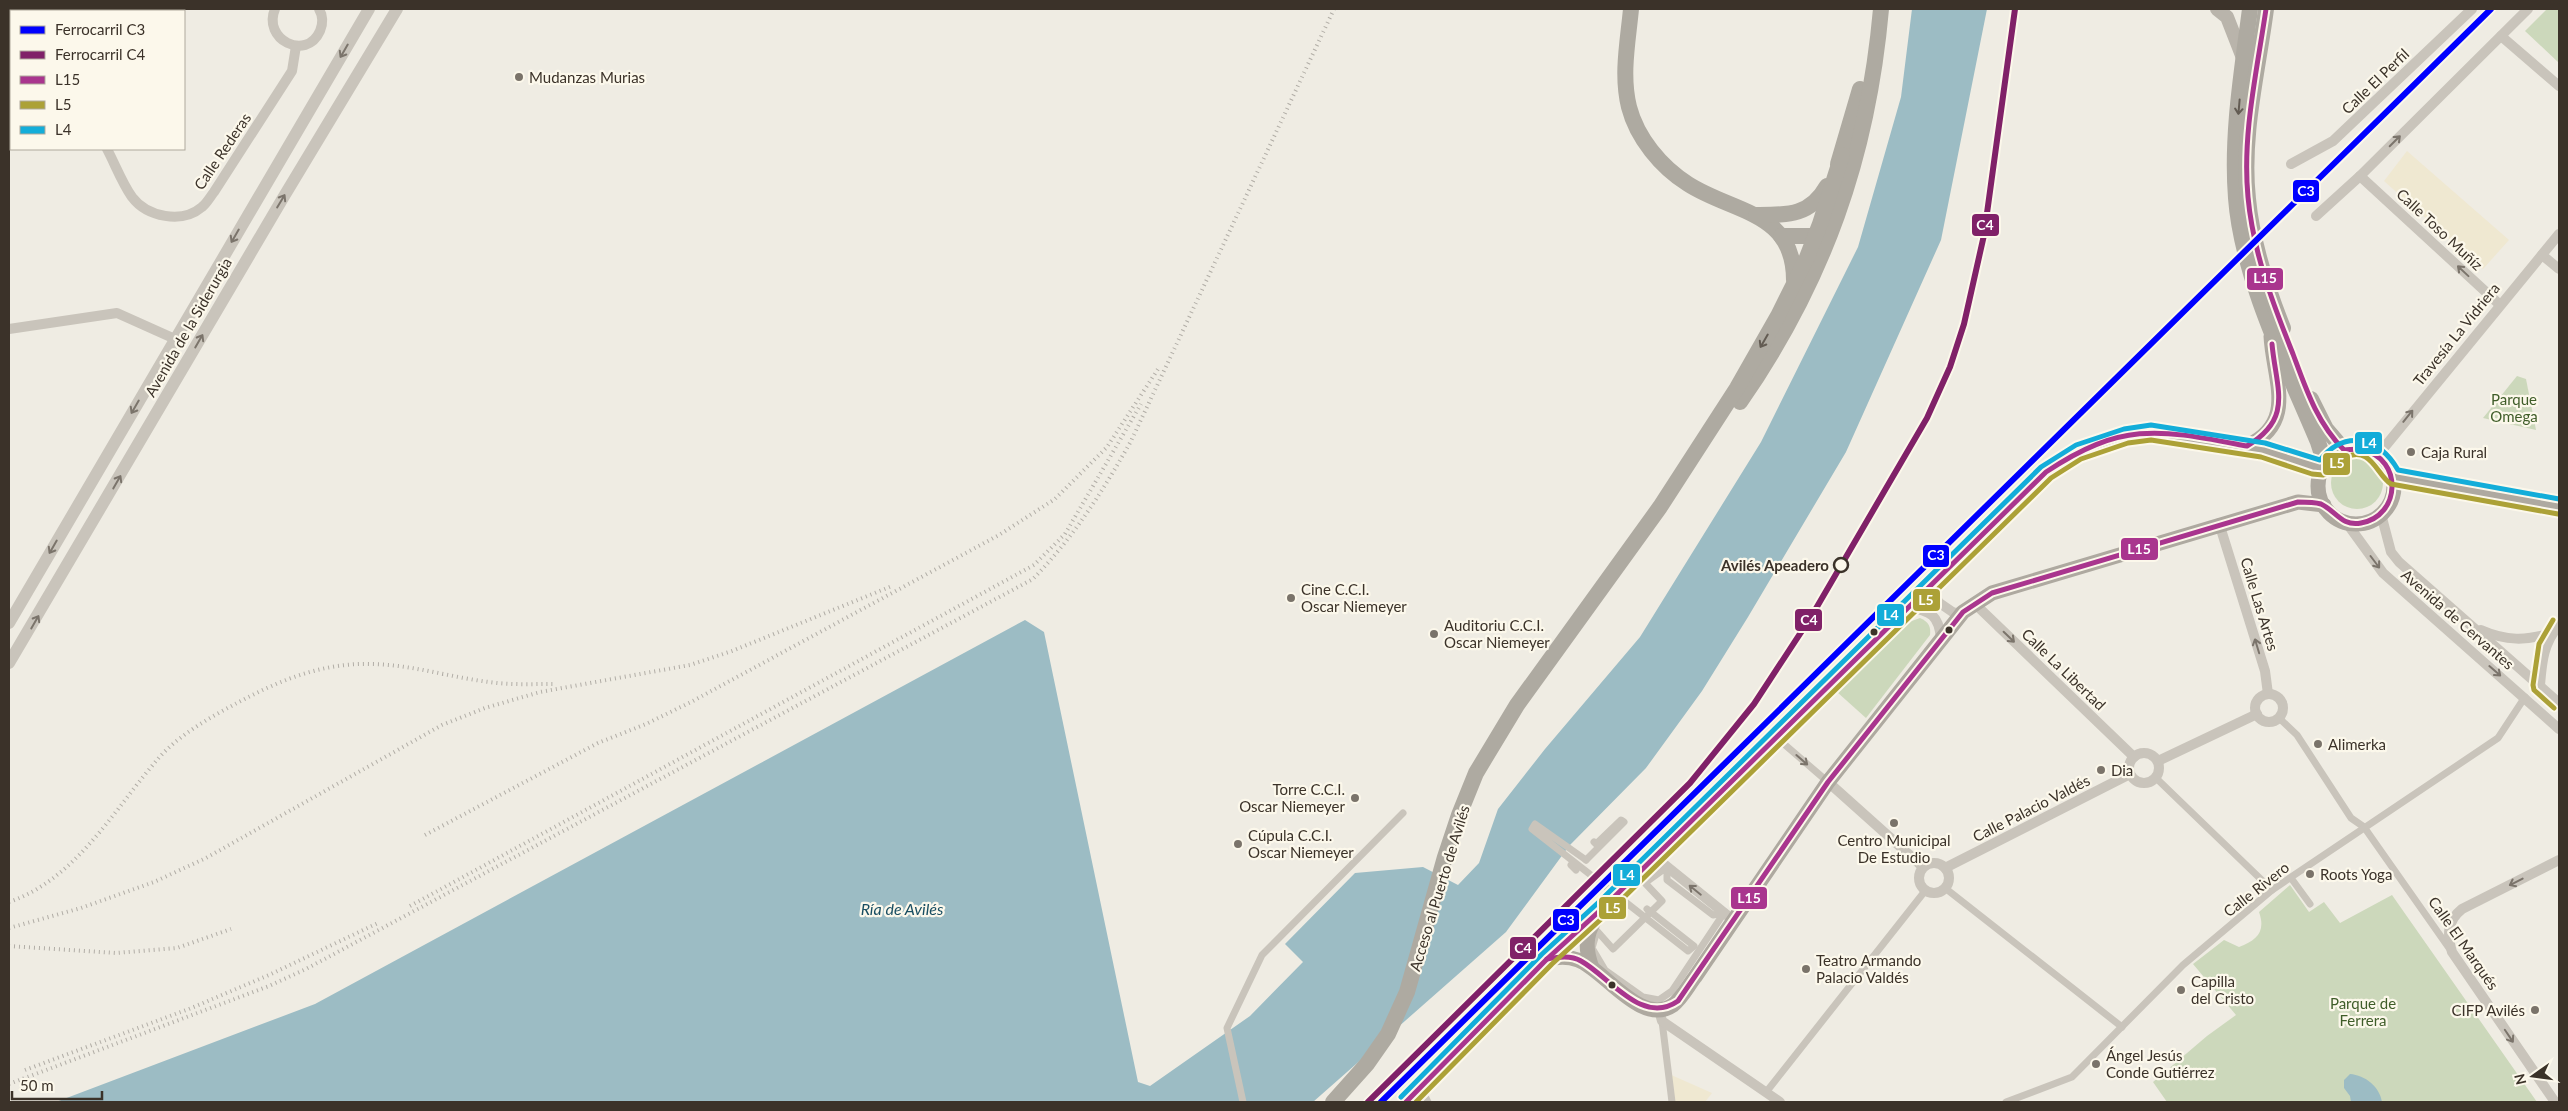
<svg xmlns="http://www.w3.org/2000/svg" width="2568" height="1111" viewBox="0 0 2568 1111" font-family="Lato,sans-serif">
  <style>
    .green { fill: #ccd8bb }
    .plaza { fill: #efe8d1 }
    .water { fill: #9cbcc4 }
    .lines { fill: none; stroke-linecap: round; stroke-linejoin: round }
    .pedestrian { stroke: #c9c4bb; stroke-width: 7 }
    .minor { stroke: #c9c4bb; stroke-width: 10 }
    .tertiary { stroke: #c9c4bb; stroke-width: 12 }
    .secondary { stroke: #b9b4ab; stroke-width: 14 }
    .primary { stroke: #aea9a0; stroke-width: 15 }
    .trunk { stroke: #aeaaa1; stroke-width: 16 }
    .rail { stroke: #b1ada6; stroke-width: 4; stroke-dasharray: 1 4; stroke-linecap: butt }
    .pedestrian-bridge { stroke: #c9c4bb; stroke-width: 7 }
    .bus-1-casing { stroke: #fcf8eb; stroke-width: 9 }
    .bus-2-casing { stroke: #fcf8eb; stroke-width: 9 }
    .bus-3-casing { stroke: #fcf8eb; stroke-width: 9 }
    .bus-1 { stroke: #a9358e; stroke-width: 5 }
    .bus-2 { stroke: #aca137; stroke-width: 5 }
    .bus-3 { stroke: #13add9; stroke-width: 5 }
    .rail-1-casing { stroke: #fcf8eb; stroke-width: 10 }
    .rail-2-casing { stroke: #fcf8eb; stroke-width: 10 }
    .rail-1 { stroke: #00f; stroke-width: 6 }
    .rail-2 { stroke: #802168; stroke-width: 6 }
    .oneway { stroke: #7b746b }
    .oneway2 { stroke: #635c53 }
    .poi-dot { fill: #7a736a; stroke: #fcf8eb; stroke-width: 2 }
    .stop-dot { fill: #fcf8eb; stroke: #3b3229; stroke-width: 2.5 }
    .bus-dot { fill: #3b3229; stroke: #fcf8eb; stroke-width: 2 }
    .labels { text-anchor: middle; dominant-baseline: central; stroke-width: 4.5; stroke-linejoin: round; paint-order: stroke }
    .poi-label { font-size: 15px; fill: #3b3229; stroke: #fcf8eb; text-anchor: start }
    .street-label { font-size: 15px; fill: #3b3229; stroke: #fcf8eb }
    .park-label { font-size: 15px; fill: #3f5d29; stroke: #fcf8eb }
    .stop-label { font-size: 15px; font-weight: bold; fill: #3b3229; stroke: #fcf8eb; text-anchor: end }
    .water-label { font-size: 16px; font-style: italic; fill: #194e62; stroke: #fcf8eb }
    .line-badge { stroke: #fcf8eb; stroke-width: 2 }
    .badge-label { font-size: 14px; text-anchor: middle; font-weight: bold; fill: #fff }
  </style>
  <rect width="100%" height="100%" fill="#efece3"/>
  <g class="green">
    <polygon points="2547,9 2559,9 2559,63 2525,31"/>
    <polygon points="2517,376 2526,379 2536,430 2483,418"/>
    <circle cx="2357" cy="483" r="26"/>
    <path d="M1920 618C1929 622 1931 627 1930 635L1866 718 1837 692 1909 622Z"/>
    <path d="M2290 885 2309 912 2324 902 2340 923 2392 895 2537 1102H2167L2153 1082 2207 1036 2236 1015 2193 964 2224 940 2239 947C2257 940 2266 932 2259 912Z"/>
  </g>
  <g class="plaza">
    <polygon points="2407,151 2509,240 2483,269 2384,181"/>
    <polygon points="1669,1074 1712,1093 1705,1102 1672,1102"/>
  </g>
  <g class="water">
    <polygon points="1912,9 1987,9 1941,240 1846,452 1748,617 1702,691 1646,768 1569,846 1506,932 1313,1102 56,1102 315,1004 1025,620 1044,632 1138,1082 1150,1086 1250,1016 1303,962 1285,944 1355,873 1423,867 1458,885 1479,863 1498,809 1545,749 1640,637 1761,442 1858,247 1901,97"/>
    <path d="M2350 1074C2365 1075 2380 1087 2382 1102H2351L2350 1096 2344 1088V1080Z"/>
  </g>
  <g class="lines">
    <g class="pedestrian">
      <polyline points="2279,718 2297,735 2351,818 2364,827 2449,948"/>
      <polyline points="1777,738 1828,782"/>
      <polyline points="2156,778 2272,890"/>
      <polyline points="1586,860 1624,822 1621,820 1596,844 1594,842"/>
      <polyline points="1571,865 1576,870"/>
      <polygon points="1667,867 1667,880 1713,915 1724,913 1672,991 1659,1000 1643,997 1605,970 1592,948 1597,931 1613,949 1662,901 1645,883"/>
      <polyline points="2291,878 2310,904"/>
      <polyline points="1945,888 2122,1027"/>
      <polyline points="1662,1021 1672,1102"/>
      <polyline points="1421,1088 1428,1102"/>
      <polyline points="1767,1091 1925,891"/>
      <polyline points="1243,1102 1227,1028 1262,955 1403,813"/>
      <polyline points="2006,1102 2072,1077 2183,965 2272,890 2498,738 2525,697"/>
    </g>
    <g class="minor">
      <polyline points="31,9 33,11"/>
      <path d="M275 9C262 39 306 62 320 31 323 24 323 16 319 9"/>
      <polyline points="2501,36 2559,86"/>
      <path d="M107 149C115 164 122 183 132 197 147 217 182 224 202 207 207 203 210 197 214 192L292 71 296 46"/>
      <polyline points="2291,164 2333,141 2472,9"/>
      <polyline points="2360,176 2499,304"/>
      <polyline points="2316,216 2360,176 2528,9"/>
      <polyline points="2542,255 2559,269"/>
      <polyline points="9,329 117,313 175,339"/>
      <polyline points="2378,455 2559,234"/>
      <polyline points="2381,514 2391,552 2399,562 2559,703"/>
      <polyline points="2346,522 2383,573 2559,729"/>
      <polyline points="2219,523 2265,671 2268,694"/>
      <polyline points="1933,583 1938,602 1954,613 1963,612"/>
      <polyline points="1974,603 2134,757"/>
      <path d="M1908 607C1931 611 1939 615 1941 639"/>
      <path d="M2481 630C2506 641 2526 641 2552 633"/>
      <path d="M2540 685C2542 662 2543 644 2559 625"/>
      <circle cx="2269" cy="708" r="14"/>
      <circle cx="2144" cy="768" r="15"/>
      <polyline points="2158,761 2257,714"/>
      <polyline points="1828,782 1923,867"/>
      <polyline points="1655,857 1733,920"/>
      <circle cx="1934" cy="878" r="15"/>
      <polyline points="1945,868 2130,774"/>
      <polyline points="1659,1010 1662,1021 1780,1102"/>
      <path d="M2555 1102 2452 952C2447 935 2447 921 2462 909L2559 860"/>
    </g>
    <g class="tertiary">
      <polyline points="9,623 369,9"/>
      <polyline points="9,663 283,198 397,9"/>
    </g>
    <polyline class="secondary" points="2217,9 2227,17 2243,58"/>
    <g class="primary">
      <path d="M2247 446C2298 422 2273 379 2271 336"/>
      <circle cx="2356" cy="486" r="38"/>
      <polyline points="2393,477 2559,507"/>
      <path d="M1547 959C1558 957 1567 956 1578 960 1605 970 1641 1027 1673 1005 1682 998 1688 986 1695 977L1828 782 1963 612 1992 593 2298 502 2324 505"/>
      <path d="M1592 968C1586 951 1584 937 1595 920"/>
      <polyline points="1406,1102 1547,959 1605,906 2046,472 2078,452 2126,436 2151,432 2263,450 2314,467 2323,468"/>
    </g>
    <g class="trunk">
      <path d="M1631 9C1628 41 1621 75 1629 107 1637 138 1661 167 1688 184 1733 213 1794 211 1794 280"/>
      <path d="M2250 9C2242 71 2231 135 2236 198 2242 278 2287 368 2318 442L2325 464"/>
      <path d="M2266 9C2258 71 2241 136 2248 199 2252 242 2267 288 2283 328"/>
      <polyline points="1838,164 1860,89"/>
      <path d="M1756 215C1788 215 1810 216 1827 186"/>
      <polyline points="1781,236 1815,236 1822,230"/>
      <polyline points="2311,399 2326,429 2344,450"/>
      <path d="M1740 402C1824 281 1868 156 1881 9"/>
      <polyline points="1333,1102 1367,1064 1388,1034 1407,992 1445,857 1459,815 1476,773 1517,705 1660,507 1737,388 1778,316 1806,260 1820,224 1842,155"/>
    </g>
    <g class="rail">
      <polyline points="425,835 598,743 646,724 691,702 999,535 1055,499 1107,447 1160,366"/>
      <path d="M9 902C76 879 113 811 157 760 177 736 209 718 237 703 278 681 321 663 369 664 409 664 449 677 489 682 510 685 532 684 553 684"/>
      <polyline points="410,906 1034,565 1065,534 1141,404"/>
      <polyline points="9,928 81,908 154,882 206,858 442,725 485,708 540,692 690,665 732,651 892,586"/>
      <polyline points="9,946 116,953 177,948 231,929"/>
      <polyline points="25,1070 189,1009 269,975 380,922"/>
      <path d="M9 1084 269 986 306 969 1033 579C1073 538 1103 491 1131 441L1334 9"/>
    </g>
    <polyline class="pedestrian-bridge" points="1586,860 1535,824 1532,829 1688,951 1694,946 1647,909"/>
    <defs>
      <g id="bus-1">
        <path d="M1547 959C1558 957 1571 955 1581 961 1610 977 1642 1026 1678 1001L1828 782 1963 612 1992 593 2298 502C2305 502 2314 502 2321 504 2336 511 2342 527 2361 523 2401 516 2403 459 2363 450 2357 448 2350 450 2344 450 2317 423 2306 389 2293 354 2273 304 2253 252 2248 197 2242 134 2257 71 2266 9"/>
        <path d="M1406 1102 1547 959 1605 906 2046 472C2124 420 2161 430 2247 446 2294 418 2276 389 2272 344"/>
      </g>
      <g id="bus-2">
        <polyline points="2553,620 2539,644 2533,685 2534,690 2554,708"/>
        <path d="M1416 1102 1552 964 1610 911 2051 478 2081 459 2128 443 2151 440 2261 457 2312 474 2323 475C2332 473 2335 462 2344 458 2371 444 2377 476 2391 484L2558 514"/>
      </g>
      <path id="bus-3" d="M1401 1097 1542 954 1600 901 2041 467 2076 445 2124 429 2151 425 2265 443 2320 460C2345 429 2379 437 2398 470L2559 499"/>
    </defs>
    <use href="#bus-1" class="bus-1-casing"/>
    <use href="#bus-2" class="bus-2-casing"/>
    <use href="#bus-3" class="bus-3-casing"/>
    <use href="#bus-1" class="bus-1"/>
    <use href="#bus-2" class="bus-2"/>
    <use href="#bus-3" class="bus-3"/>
    <defs>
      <polyline id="rail-1" points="1381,1102 2491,9"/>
      <polyline id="rail-2" points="1368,1102 1690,783 1754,704 1811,617 1927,418 1950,367 1964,324 1984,235 2015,9"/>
    </defs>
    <use href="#rail-1" class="rail-1-casing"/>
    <use href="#rail-2" class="rail-2-casing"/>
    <use href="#rail-1" class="rail-1"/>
    <use href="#rail-2" class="rail-2"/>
  </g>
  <defs><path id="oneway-shaft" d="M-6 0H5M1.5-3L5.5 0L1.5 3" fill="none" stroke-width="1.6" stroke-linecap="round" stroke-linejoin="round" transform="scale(1.25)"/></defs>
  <g class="oneway">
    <use href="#oneway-shaft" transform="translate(344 51) rotate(120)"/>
    <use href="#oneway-shaft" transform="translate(2395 141) rotate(-45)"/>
    <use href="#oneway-shaft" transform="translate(281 201) rotate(-59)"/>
    <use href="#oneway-shaft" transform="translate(235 236) rotate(120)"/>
    <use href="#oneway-shaft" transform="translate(2463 271) rotate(-137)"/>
    <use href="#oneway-shaft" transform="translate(199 341) rotate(-60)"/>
    <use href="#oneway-shaft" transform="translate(135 407) rotate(120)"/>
    <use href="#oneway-shaft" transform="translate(2408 416) rotate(-51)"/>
    <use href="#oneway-shaft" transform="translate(117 482) rotate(-60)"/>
    <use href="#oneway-shaft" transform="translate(53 547) rotate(120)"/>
    <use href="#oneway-shaft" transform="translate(2375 562) rotate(53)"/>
    <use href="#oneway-shaft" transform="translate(35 622) rotate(-60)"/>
    <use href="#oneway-shaft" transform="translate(2009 637) rotate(44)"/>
    <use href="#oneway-shaft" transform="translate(2257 646) rotate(-107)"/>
    <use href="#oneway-shaft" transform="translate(2495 671) rotate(41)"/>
    <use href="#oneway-shaft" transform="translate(1802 760) rotate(41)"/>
    <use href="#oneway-shaft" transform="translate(2516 882) rotate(153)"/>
    <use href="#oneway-shaft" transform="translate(1695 890) rotate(-141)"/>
    <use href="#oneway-shaft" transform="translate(2509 1036) rotate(56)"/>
  </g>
  <g class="oneway2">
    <use href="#oneway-shaft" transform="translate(2239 107) rotate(95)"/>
    <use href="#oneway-shaft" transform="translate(1764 341) rotate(120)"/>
  </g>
  <g class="poi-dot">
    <circle cx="519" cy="77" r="5"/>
    <circle cx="2411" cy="452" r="5"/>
    <circle cx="1291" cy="598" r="5"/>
    <circle cx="1434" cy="634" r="5"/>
    <circle cx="2318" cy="744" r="5"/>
    <circle cx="2101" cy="770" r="5"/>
    <circle cx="1355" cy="798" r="5"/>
    <circle cx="1894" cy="823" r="5"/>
    <circle cx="1238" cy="844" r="5"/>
    <circle cx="2310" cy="874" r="5"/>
    <circle cx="1806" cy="969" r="5"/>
    <circle cx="2181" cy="990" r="5"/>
    <circle cx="2535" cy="1010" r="5"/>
    <circle cx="2096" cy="1064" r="5"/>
  </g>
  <circle class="stop-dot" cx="1841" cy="565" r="7"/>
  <g class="bus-dot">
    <circle cx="1949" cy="630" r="4.5"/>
    <circle cx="1874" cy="632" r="4.5"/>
    <circle cx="1612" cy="985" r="4.5"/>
  </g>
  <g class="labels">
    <g class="poi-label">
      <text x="529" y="77">Mudanzas Murias</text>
      <text x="2421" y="452">Caja Rural</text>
      <text x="1301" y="589">Cine C.C.I.<tspan x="1301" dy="17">Oscar Niemeyer</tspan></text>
      <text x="1444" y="625">Auditoriu C.C.I.<tspan x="1444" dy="17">Oscar Niemeyer</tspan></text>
      <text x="2328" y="744">Alimerka</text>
      <text x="2111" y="770">Dia</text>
      <text x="1345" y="789" text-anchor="end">Torre C.C.I.<tspan x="1345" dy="17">Oscar Niemeyer</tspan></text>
      <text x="1248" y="835">Cúpula C.C.I.<tspan x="1248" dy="17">Oscar Niemeyer</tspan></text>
      <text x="1894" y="840" text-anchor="middle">Centro Municipal<tspan x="1894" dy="17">De Estudio</tspan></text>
      <text x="2320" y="874">Roots Yoga</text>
      <text x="1816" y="960">Teatro Armando<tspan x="1816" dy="17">Palacio Valdés</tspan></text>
      <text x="2191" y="981">Capilla<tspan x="2191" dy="17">del Cristo</tspan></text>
      <text x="2525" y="1010" text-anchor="end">CIFP Avilés</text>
      <text x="2106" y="1055">Ángel Jesús<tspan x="2106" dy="17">Conde Gutiérrez</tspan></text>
    </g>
    <g class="street-label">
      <text transform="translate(2375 81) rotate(-44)">Calle El Perfil</text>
      <text transform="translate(222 151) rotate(-56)">Calle Rederas</text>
      <text transform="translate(2440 229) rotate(43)">Calle Toso Muñíz</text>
      <text transform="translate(188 327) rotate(-60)">Avenida de la Siderurgia</text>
      <text transform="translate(2456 334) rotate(-51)">Travesía La Vidriera</text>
      <text transform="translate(2260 604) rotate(73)">Calle Las Artes</text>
      <text transform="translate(2458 619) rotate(41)">Avenida de Cervantes</text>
      <text transform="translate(2064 669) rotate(44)">Calle La Libertad</text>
      <text transform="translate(2031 808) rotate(-27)">Calle Palacio Valdés</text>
      <text transform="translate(1439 888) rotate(-73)">Acceso al Puerto de Avilés</text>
      <text transform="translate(2256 889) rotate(-38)">Calle Rivero</text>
      <text transform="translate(2464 943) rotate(55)">Calle El Marqués</text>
    </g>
    <g class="park-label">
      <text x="2514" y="399">Parque<tspan x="2514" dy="17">Omega</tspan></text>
      <text x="2363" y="1003">Parque de<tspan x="2363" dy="17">Ferrera</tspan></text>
    </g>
    <g class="stop-label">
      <text x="1829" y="565">Avilés Apeadero</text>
    </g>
    <g class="water-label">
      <text x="902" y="908">Ría de Avilés</text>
    </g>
  </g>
  <g class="line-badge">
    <rect x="2292" y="179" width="28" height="24" rx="5" fill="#00f"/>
    <rect x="1971" y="213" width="29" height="24" rx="5" fill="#802168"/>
    <rect x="2246" y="267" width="38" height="24" rx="5" fill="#a9358e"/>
    <rect x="2354" y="431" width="29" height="24" rx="5" fill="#13add9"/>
    <rect x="2322" y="452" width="29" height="24" rx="5" fill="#aca137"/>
    <rect x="2120" y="537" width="39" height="24" rx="5" fill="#a9358e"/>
    <rect x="1922" y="544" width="28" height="24" rx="5" fill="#00f"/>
    <rect x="1912" y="588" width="29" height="24" rx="5" fill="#aca137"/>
    <rect x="1876" y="603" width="29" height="24" rx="5" fill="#13add9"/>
    <rect x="1794" y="608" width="29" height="24" rx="5" fill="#802168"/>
    <rect x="1612" y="863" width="29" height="24" rx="5" fill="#13add9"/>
    <rect x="1730" y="886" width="38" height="24" rx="5" fill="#a9358e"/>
    <rect x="1598" y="896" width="29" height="24" rx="5" fill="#aca137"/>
    <rect x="1552" y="908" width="28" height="24" rx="5" fill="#00f"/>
    <rect x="1509" y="936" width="28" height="24" rx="5" fill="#802168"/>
  </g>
  <g class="badge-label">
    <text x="2306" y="196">C3</text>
    <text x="1985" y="230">C4</text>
    <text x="2265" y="283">L15</text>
    <text x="2369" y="448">L4</text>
    <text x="2337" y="468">L5</text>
    <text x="2139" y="554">L15</text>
    <text x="1936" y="560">C3</text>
    <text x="1926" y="605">L5</text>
    <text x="1891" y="620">L4</text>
    <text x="1809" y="625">C4</text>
    <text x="1627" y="880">L4</text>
    <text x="1749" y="903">L15</text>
    <text x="1613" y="913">L5</text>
    <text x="1566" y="925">C3</text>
    <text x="1523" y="953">C4</text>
  </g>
  <rect width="2568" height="1111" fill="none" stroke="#3b3229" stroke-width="20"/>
  <rect x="10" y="10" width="175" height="140" fill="#fcf8eb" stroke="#afa99d"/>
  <rect x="20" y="26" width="25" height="8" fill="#0000ff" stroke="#afa99d"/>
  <text x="55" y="35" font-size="15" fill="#3b3229">Ferrocarril C3</text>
  <rect x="20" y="51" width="25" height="8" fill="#802168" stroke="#afa99d"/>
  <text x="55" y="60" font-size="15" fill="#3b3229">Ferrocarril C4</text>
  <rect x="20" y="76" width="25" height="8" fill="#a9358e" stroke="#afa99d"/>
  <text x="55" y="85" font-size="15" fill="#3b3229">L15</text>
  <rect x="20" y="101" width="25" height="8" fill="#aca137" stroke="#afa99d"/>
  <text x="55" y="110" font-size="15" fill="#3b3229">L5</text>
  <rect x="20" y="126" width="25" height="8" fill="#13add9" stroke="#afa99d"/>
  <text x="55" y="135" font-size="15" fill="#3b3229">L4</text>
  <g transform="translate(2533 1076) rotate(256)" stroke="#fcf8eb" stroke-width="4" paint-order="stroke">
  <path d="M0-4L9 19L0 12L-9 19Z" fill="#3b3229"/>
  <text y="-8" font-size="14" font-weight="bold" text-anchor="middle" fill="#3b3229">N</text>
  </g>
  <path d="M12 1091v8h90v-8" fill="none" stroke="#3b3229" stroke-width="2.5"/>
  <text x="20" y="1091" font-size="15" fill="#3b3229" stroke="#fcf8eb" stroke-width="4" paint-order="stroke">50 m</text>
</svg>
